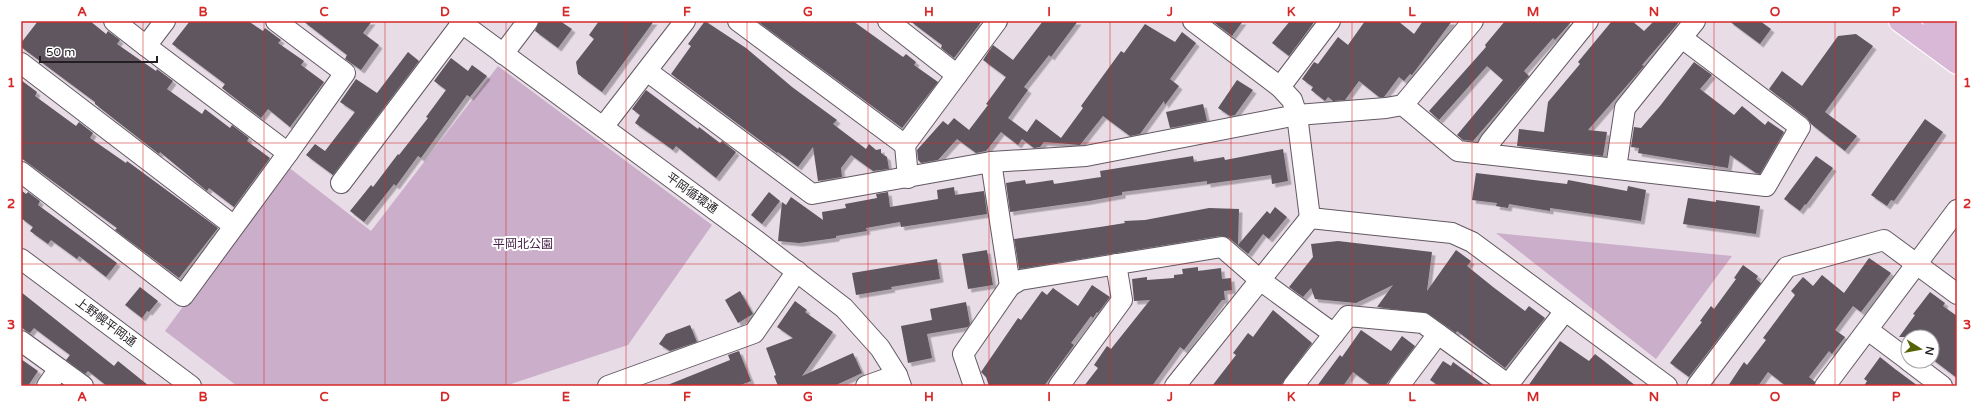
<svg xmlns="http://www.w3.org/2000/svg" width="1978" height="407" viewBox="0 0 1978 407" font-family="'Varela Round','Noto Sans JP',sans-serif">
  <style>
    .green { fill: #cbaeca }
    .building { fill: #5f565f; filter: url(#shadow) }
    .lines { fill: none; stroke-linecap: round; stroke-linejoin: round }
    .minor-casing { stroke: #625962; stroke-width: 22 }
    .major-casing { stroke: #fff; stroke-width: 24 }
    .minor { stroke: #fff; stroke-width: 20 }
    .major { stroke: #d8b7d7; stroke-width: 22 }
    .grid { fill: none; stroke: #d62828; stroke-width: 1; stroke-opacity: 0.55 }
    .labels { text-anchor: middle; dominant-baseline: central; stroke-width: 4; stroke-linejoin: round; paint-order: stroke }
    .street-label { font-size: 12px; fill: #221e22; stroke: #fff }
    .park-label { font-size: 12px; fill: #472047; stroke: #fff }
    .neatline { fill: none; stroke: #d62828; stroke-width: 1.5 }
    .grid-label { font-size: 13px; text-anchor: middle; font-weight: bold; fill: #d62828 }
  </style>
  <defs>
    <filter id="shadow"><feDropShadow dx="3.5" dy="3.5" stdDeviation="0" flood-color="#0004"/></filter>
  </defs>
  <rect width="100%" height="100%" fill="#e8dce7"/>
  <g class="green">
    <polygon points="498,66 712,225 628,345 505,386 237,386 165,331 287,166 371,231"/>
    <polygon points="1496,233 1732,256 1656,359"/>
  </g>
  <g class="building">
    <polygon points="38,21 90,21 106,34 108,31 120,40 117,44 156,71 157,69 173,81 167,89 202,114 205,109 230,128 232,125 249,138 247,141 270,158 234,207 209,188 207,191 160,152 159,154 95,104 95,102 21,47 21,43"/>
    <polygon points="190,21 248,21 263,31 265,28 281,40 278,43 304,61 301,65 324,82 290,127 268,109 261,118 222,88 225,84 172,44"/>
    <polygon points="303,21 372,21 363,33 379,45 361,70 345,59 347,55"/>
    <polygon points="539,21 560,21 572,29 558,48 535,31"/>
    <polygon points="599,21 654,21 602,92 578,74 576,62 594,39 589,35"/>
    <polygon points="705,21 746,48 792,87 837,120 833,124 866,149 869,144 876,150 881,149 881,153 887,157 889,169 873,171 851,155 841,168 842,177 818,181 813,147 798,167 778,152 777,153 671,74 691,46 688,44"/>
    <polygon points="757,21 853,21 903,57 906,54 916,62 914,65 938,82 902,128"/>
    <polygon points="910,21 982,21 954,58 941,48 942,45"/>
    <polygon points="1043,21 1078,21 1051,57 1049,55 1024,87 1028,90 1008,118 1027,132 1036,119 1061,138 1083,108 1081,106 1121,51 1124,53 1145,24 1175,42 1182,32 1196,43 1170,79 1179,86 1165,105 1164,101 1140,134 1130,136 1103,116 1080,145 1044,142 1040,147 1034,148 1022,139 1018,145 1001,132 986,151 976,153 957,139 938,160 921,163 918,160 917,150 943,121 948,125 954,118 969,130 988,105 986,104 1006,77 983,60 993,45 1013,60"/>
    <polygon points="1212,21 1243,21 1232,36"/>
    <polygon points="1290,21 1315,21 1289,56 1272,43"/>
    <polygon points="1365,21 1398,21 1414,34 1423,21 1452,21 1412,75 1410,74 1404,81 1399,77 1384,97 1379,97 1359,81 1345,100 1333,101 1328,97 1325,101 1311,90 1313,87 1302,79 1314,62 1318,64 1338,37 1348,45"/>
    <polygon points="1505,21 1572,21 1555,40 1553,38 1524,71 1529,76 1473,141 1463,140 1457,135 1503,80 1487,66 1439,120 1429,111 1486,47 1485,45"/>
    <polygon points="1612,21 1632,21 1644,31 1654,21 1680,21 1642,65 1644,66 1588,130 1607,132 1603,156 1517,146 1519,129 1544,132 1548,102 1580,64 1578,62"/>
    <polygon points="1729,21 1760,21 1771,29 1760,44"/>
    <polygon points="1856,34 1873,46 1825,112 1857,136 1845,151 1811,124 1807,118 1769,89 1782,71 1802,86 1838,36"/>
    <polygon points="408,52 419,61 333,175 306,155 315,144 325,151 355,112 340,102 356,79 377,93"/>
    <polygon points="451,58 468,71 472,65 487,76 470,97 467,95 421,158 418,156 396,186 394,184 364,222 350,211 371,185 373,187 398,154 399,155 428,118 426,117 446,90 434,81"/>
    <polygon points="1694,62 1712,75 1700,89 1734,115 1742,106 1765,125 1768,121 1784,132 1760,174 1756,173 1730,155 1728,168 1638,153 1639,148 1631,147 1634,127 1641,128 1660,106"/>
    <polygon points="21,80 37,92 35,96 76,126 79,122 93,133 90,138 126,163 127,161 218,228 179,278 115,230 117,228 21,158"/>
    <polygon points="1237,80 1253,90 1235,115 1230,116 1218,108"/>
    <polygon points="646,90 698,129 699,127 720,143 722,141 736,152 716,178 676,146 673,150 635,123 640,115 632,109"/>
    <polygon points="1203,104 1207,121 1170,128 1166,112"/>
    <polygon points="1925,119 1943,132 1894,201 1891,200 1887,206 1871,195"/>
    <polygon points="1283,149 1288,181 1272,184 1271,175 1207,184 1207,181 1122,192 1122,195 1089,201 1010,212 1006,183 1025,180 1026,184 1053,180 1054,184 1101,177 1100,171 1193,156 1194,162 1224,157 1225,160"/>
    <polygon points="1816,156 1833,168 1806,205 1805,204 1800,211 1784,199"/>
    <polygon points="1476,173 1567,184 1568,180 1627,191 1628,186 1646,190 1641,221 1550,208 1550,211 1509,204 1508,208 1496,206 1497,203 1472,200"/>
    <polygon points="954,187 955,195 984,191 987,214 901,227 900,222 866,228 867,231 836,236 836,238 799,243 778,241 782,202 786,205 791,197 823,220 822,212 846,208 845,204 877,198 876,194 888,192 890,207 938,199 937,190"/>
    <polygon points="21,190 26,194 28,192 40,201 38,205 117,263 106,277 79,256 77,259 51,240 48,244 30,231 33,227 21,218"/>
    <polygon points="769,192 780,201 762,224 751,215"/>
    <polygon points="1688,198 1716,202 1716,200 1760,206 1756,234 1683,224"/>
    <polygon points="1275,207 1287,217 1269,239 1263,234 1248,254 1229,238 1220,236 1019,269 1014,239 1100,227 1125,223 1124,221 1145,220 1209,208 1239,209 1238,245 1267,211 1270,214"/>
    <polygon points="1338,241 1432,252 1427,291 1456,250 1471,261 1467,266 1493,287 1525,311 1529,306 1545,318 1505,368 1457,331 1456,333 1429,314 1377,307 1393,285 1356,303 1315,299 1311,288 1303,297 1289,287 1313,257 1311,244"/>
    <polygon points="987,250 993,285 968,289 962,254"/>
    <polygon points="1869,258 1891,273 1861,312 1853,306 1835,330 1845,337 1832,354 1829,351 1809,377 1815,382 1814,386 1786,386 1768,372 1758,386 1728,386 1744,362 1747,365 1766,340 1763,338 1795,295 1791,291 1803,277 1813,286 1822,275 1844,293"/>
    <polygon points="937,259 940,279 891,287 892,289 856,295 852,273"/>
    <polygon points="1743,265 1758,276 1756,279 1761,283 1689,377 1670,363 1702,322 1700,321 1711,306 1714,309 1736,279 1734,278"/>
    <polygon points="1198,267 1198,271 1221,268 1222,279 1231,278 1232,290 1224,291 1225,300 1222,300 1184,350 1180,347 1152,386 1084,386 1098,368 1094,365 1107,346 1111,349 1150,300 1134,301 1132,279 1147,277 1147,280 1174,278 1174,275 1183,274 1182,269"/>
    <polygon points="1092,285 1110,297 1098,313 1097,312 1093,318 1091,316 1071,343 1074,345 1044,386 989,386 986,377 981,372 1018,318 1021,320 1042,291 1047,295 1053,288 1078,306"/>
    <polygon points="140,287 158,301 149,312 147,311 142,318 125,305"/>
    <polygon points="740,291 753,314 738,323 725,300"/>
    <polygon points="21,292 114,366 118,361 149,386 107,386 88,371 85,374 66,360 70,355 34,328 30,333 26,331 21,327"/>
    <polygon points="1930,292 1945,303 1943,306 1957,316 1957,378 1932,359 1932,337 1899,337 1915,315 1913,314"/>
    <polygon points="795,301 807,310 805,312 833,332 802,376 853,353 862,373 834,386 778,386 774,376 776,375 766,348 793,338 777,327"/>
    <polygon points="966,302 970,324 968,327 927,334 932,358 908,363 901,326 932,320 930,309"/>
    <polygon points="1273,310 1312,343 1280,386 1212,386 1236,355 1233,353 1248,333 1253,337"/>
    <polygon points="690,325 697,342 670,351 659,344 666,334"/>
    <polygon points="1361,330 1391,351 1402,336 1415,346 1385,386 1372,386 1353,372 1343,386 1317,386 1340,355 1342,357"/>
    <polygon points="1560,341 1589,361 1595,354 1636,386 1528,386"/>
    <polygon points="739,351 751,381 738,386 665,386 730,360 728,355"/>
    <polygon points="1880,357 1895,369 1918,386 1864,386 1867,381 1864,379"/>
    <polygon points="21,359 38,371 28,386 21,386"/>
    <polygon points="1443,361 1451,366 1453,362 1486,386 1439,386 1430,380"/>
  </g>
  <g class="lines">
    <defs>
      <g id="minor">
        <polyline points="114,21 146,46 165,21"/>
        <polyline points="459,21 753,238 844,308 880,348 897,375 901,386"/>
        <polyline points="738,21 905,145"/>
        <polyline points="888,21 957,75"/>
        <polyline points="1193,21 1280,87 1292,100 1297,115 1310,218"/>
        <polyline points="146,46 288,153"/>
        <polyline points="503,54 528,21"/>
        <polyline points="21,63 234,226"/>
        <polyline points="647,71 812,194 991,162 1086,156 1297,115 1386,108 1403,105 1473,21"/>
        <polyline points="1280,87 1330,21"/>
        <polyline points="1403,105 1458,151 1766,186 1800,127 1682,38"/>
        <polyline points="603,127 685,21"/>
        <polyline points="1484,154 1490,142 1588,21"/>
        <polyline points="991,162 1010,286"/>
        <polyline points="1616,168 1625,108 1695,21"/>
        <polyline points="21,172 183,296 288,153 345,73 276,21"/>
        <polyline points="908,178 905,145 997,21"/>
        <polyline points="341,183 462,23"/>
        <polyline points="21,259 191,386"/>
        <polyline points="1868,330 1908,360"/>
        <polyline points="21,341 83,386"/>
        <polyline points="1909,361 1942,386"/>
        <polyline points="47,386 59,369"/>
        <polyline points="608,386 754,333 797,271"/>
        <polyline points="866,386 897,375"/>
        <polyline points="974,386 963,354 1010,286 1020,280 1222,247 1260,280 1334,334"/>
        <polyline points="1059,386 1122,300 1116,264"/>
        <polyline points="1175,386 1310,218 1452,233 1472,242 1667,386"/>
        <polyline points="1293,386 1348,316 1423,323 1510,386"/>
        <polyline points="1399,386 1438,334"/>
        <polyline points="1507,386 1565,311"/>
        <polyline points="1697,386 1787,267 1884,240 1957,294"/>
        <polyline points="1825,386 1957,210"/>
      </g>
      <g id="major">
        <polyline points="1900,21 1957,63"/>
        <polyline points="1934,21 1957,39"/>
      </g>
    </defs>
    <use href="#minor" class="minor-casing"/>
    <use href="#major" class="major-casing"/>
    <use href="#minor" class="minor"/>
    <use href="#major" class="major"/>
  </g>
  <path class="grid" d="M143 21V386M264 21V386M385 21V386M506 21V386M626 21V386M747 21V386M868 21V386M989 21V386M1110 21V386M1231 21V386M1352 21V386M1472 21V386M1593 21V386M1714 21V386M1835 21V386M21 143H1957M21 264H1957"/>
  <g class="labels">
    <g class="street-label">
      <text transform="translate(692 193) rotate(36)">平岡循環通</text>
      <text transform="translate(106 322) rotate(37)">上野幌平岡通</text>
    </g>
    <g class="park-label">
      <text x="523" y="244">平岡北公園</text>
    </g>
  </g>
  <rect width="1978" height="407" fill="none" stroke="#ffffff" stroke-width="44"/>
  <g transform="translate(1920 349) rotate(101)"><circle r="19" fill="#ffffff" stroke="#a7a5a7"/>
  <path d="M0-3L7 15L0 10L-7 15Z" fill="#566203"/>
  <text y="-6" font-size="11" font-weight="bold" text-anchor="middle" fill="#221e22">N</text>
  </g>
  <path d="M40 56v6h117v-6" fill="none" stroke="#221e22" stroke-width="2"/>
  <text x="46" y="56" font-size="12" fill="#221e22" stroke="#ffffff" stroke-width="3" paint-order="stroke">50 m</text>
  <rect x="22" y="22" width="1934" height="363" class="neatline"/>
  <g class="grid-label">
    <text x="82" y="16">A</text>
    <text x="203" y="16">B</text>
    <text x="324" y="16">C</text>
    <text x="445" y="16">D</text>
    <text x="566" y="16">E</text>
    <text x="687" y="16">F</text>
    <text x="808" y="16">G</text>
    <text x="929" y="16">H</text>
    <text x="1049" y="16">I</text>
    <text x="1170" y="16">J</text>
    <text x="1291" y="16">K</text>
    <text x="1412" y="16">L</text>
    <text x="1533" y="16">M</text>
    <text x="1654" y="16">N</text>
    <text x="1775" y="16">O</text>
    <text x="1896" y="16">P</text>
    <text x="11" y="87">1</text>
    <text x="1967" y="87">1</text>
    <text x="11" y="208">2</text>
    <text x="1967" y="208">2</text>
    <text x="11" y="329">3</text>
    <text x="1967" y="329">3</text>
    <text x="82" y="401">A</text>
    <text x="203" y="401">B</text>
    <text x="324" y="401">C</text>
    <text x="445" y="401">D</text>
    <text x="566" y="401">E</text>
    <text x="687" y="401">F</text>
    <text x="808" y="401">G</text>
    <text x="929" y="401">H</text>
    <text x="1049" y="401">I</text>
    <text x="1170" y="401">J</text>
    <text x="1291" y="401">K</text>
    <text x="1412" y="401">L</text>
    <text x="1533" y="401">M</text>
    <text x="1654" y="401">N</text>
    <text x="1775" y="401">O</text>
    <text x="1896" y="401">P</text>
  </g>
</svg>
